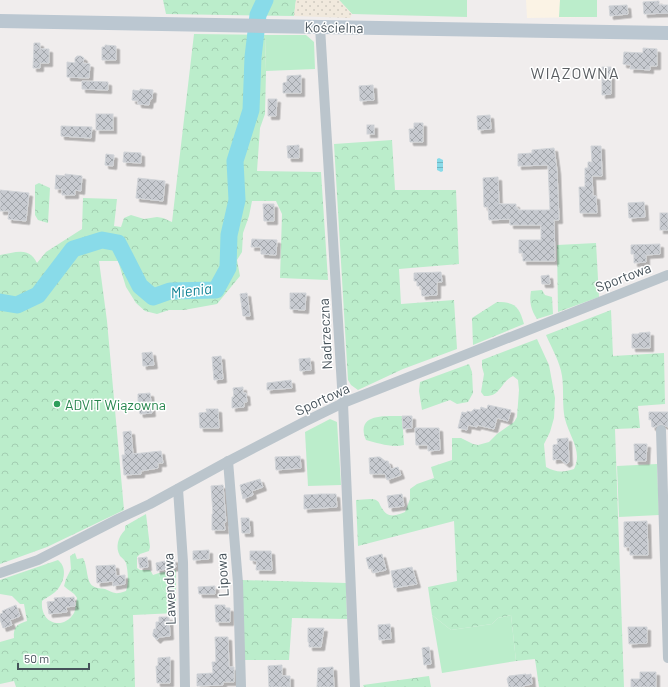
<svg xmlns="http://www.w3.org/2000/svg" width="668" height="687" viewBox="0 0 668 687" font-family="Barlow,sans-serif">
  <style>
    .commercial { fill: #fbf3e5 }
    .green { fill: #bbedcb }
    .forest { fill: url(#forest-crowns) }
    .sand { fill: url(#sand-dots) }
    .water { fill: url(#water-rules) }
    .lines { fill: none; stroke-linecap: round; stroke-linejoin: round }
    .river { stroke: #89dbe9; stroke-width: 17 }
    .building { fill: url(#building-cross-hatch); stroke: #d1d4d8; filter: url(#shadow) }
    .street { stroke: #bbc5cc; stroke-width: 10 }
    .secondary { stroke: #bbc7d1; stroke-width: 14 }
    .leisure-dot { fill: #2e9e5b; stroke: #fff; stroke-width: 1.5 }
    .labels { text-anchor: middle; dominant-baseline: central; stroke-width: 3; stroke-linejoin: round; paint-order: stroke }
    .street-label { font-size: 14px; fill: #46525a; stroke: #fff }
    .leisure-label { font-size: 14px; fill: #27864d; stroke: #fff; text-anchor: start }
    .water-label { font-size: 15px; font-style: italic; fill: #0f8294; stroke: #fff }
    .quarter-label { font-size: 16px; letter-spacing: 1px; fill: #5a5e62; stroke: #fff }
  </style>
  <defs>
    <pattern id="forest-crowns" width="20" height="18" patternUnits="userSpaceOnUse"><rect width="20" height="18" fill="#bbedcb"/><path d="M2 6a3 3 0 1 1 6 0M12 15a3 3 0 1 1 6 0" fill="none" stroke="#a2cdb1"/></pattern>
    <pattern id="sand-dots" width="8" height="8" patternUnits="userSpaceOnUse"><rect width="8" height="8" fill="#f1e9dd"/><path d="M2 2h.1M6 6h.1" fill="none" stroke="#d0cac0" stroke-width="1.8" stroke-linecap="round"/></pattern>
    <pattern id="water-rules" width="6" height="5" patternUnits="userSpaceOnUse"><rect width="6" height="5" fill="#89dbe9"/><path d="M0 2.5h6" fill="none" stroke="#72b4c0"/></pattern>
    <pattern id="building-cross-hatch" width="8" height="8" patternUnits="userSpaceOnUse"><rect width="8" height="8" fill="#c7cad0"/><path d="M0 0l8 8M0 8l8-8" fill="none" stroke="#a3a7ac"/></pattern>
    <filter id="shadow"><feDropShadow dx="3.5" dy="3.5" stdDeviation="0" flood-color="#0004"/></filter>
  </defs>
  <rect width="100%" height="100%" fill="#f0eded"/>
  <polygon class="commercial" points="526,0 597,0 597,17 527,18"/>
  <g class="green">
    <polygon points="339,0 467,0 467,17 352,14"/>
    <polygon points="560,0 597,0 597,17 559,17"/>
    <polygon points="265,35 306,35 314,42 315,69 266,71"/>
    <polygon points="330,419 337,422 341,485 308,486 305,432"/>
    <polygon points="657,464 659,515 619,517 617,466"/>
    <path d="M176 570V594C158 593 163 587 159 573Z"/>
    <polygon points="432,615 451,630 492,624 498,618 511,615 516,661 442,673"/>
  </g>
  <g class="forest">
    <polygon points="163,0 296,0 294,16 166,14"/>
    <path d="M194 34 265 35 266 71 265 114 260 128 257 171 321 172 328 280 280 278 282 214 276 201H252L249 216 243 233 242 252 237 260 240 276 217 304 184 310H169L157 314 145 311 136 303 126 287 118 261H99L107 321 124 510 47 547 0 564V255C15 253 29 246 37 263L46 252 82 229 83 198 117 199 114 226 121 227 124 218 131 215 144 219 157 217 163 218 172 222Z"/>
    <polygon points="392,140 395,190 456,190 459,264 399,269 401,304 454,300 457,349 403,369 358,390 351,385 348,380 334,144"/>
    <polygon points="39,183 50,188 48,223 38,220 35,215 35,185"/>
    <polygon points="596,243 599,297 558,312 557,245"/>
    <path d="M542 290 545 295 552 297 553 314 537 319C531 310 529 302 531 291Z"/>
    <path d="M497 302C516 302 519 307 524 324L473 345 472 318Z"/>
    <path d="M611 310 613 356 664 353 665 404 638 406 640 428 615 429 624 687H539L535 659 516 661 511 615 498 618 492 624 451 630 432 615 428 587 457 581 454 521 358 546 356 500C362 500 371 498 376 500 379 502 379 502 380 505 387 518 392 517 405 512L410 499V489L417 484 434 478 431 467 452 460V438H461L473 444 478 445 489 442 497 434 514 422 517 417 519 390 518 380 513 376C500 382 501 397 484 396L481 392 484 374 482 367V360L537 339 549 365 555 398 554 418 550 432 544 444 546 467C555 472 563 473 574 469 583 451 569 436 565 419 562 407 564 389 562 376 560 362 552 349 546 335Z"/>
    <polygon points="469,364 472,372 473,393 468,402 457,404 450,400 422,410 419,391 420,382"/>
    <path d="M402 416 404 445C391 448 378 443 366 440 355 413 385 416 402 416Z"/>
    <path d="M146 514 150 547 149 551 140 554 137 557V568L140 570H150L153 575 159 573C163 587 158 593 176 594V613L133 615 135 687H16L14 681 0 684V642L14 638C13 627 17 624 27 621L24 604H20L12 596 0 594V580L58 560C67 567 65 580 58 589 54 594 47 597 42 601 40 625 64 630 74 613 76 609 76 602 77 598 74 592 69 591 64 586L66 579 71 569 70 556 75 553 77 559 83 558C88 567 86 582 93 586 97 589 101 588 105 589 115 593 114 595 126 591 129 584 128 571 126 563 125 560 122 558 120 556 115 547 118 537 125 530V526Z"/>
    <polygon points="241,580 346,583 347,619 292,618 289,660 243,660"/>
    <polygon points="429,676 431,687 364,687 363,685"/>
  </g>
  <polygon class="sand" points="296,0 339,0 352,14 350,18 294,16"/>
  <polygon class="water" points="439,158 443,160 443,171 441,172 437,170 437,159"/>
  <g class="lines">
    <polyline class="river" points="0,302 17,305 38,295 73,249 102,240 118,243 140,286 153,297 170,291 216,290 228,268 229,235 237,200 235,161 251,110 253,57 258,15 265,0"/>
  </g>
  <g class="building">
    <polygon points="659,1 659,5 668,5 668,13 644,14 643,2"/>
    <polygon points="627,5 628,14 610,16 609,6"/>
    <polygon points="34,43 40,43 40,49 49,49 49,63 40,63 40,68 33,68"/>
    <polygon points="105,45 116,46 116,60 102,60 102,47 105,47"/>
    <polygon points="643,48 657,49 657,66 650,66 650,70 637,69 630,69 631,65 623,64 624,52 643,53"/>
    <polygon points="77,56 81,56 84,58 83,63 90,64 89,78 67,77 67,62 75,63 75,58"/>
    <polygon points="602,67 611,67 611,94 602,95"/>
    <polygon points="301,75 301,93 283,93 283,83 287,82 287,76"/>
    <polygon points="82,81 108,82 108,90 82,89"/>
    <polygon points="373,85 374,100 360,101 359,86"/>
    <polygon points="140,89 153,90 152,99 150,99 149,105 138,104 138,101 132,100 133,90 140,91"/>
    <polygon points="268,99 277,99 276,116 268,116"/>
    <rect x="96" y="114" width="17" height="16"/>
    <polygon points="490,115 491,129 478,130 477,116"/>
    <polygon points="414,123 423,123 423,142 410,142 409,129 414,129"/>
    <rect x="367" y="125" width="7" height="9"/>
    <polygon points="61,126 92,127 91,138 61,136"/>
    <polygon points="299,145 299,158 288,158 287,146"/>
    <polygon points="591,146 601,146 602,176 592,176 593,196 596,196 597,213 580,213 579,187 585,187 585,168 588,168 588,162 592,162"/>
    <polygon points="554,148 557,170 559,220 554,220 555,261 523,261 523,253 519,253 519,240 541,240 541,225 510,225 510,219 489,220 488,207 484,207 483,178 498,177 499,204 516,204 516,208 518,208 518,210 550,210 548,165 518,166 518,154 532,153 532,150"/>
    <polygon points="124,152 141,153 141,163 123,162"/>
    <polygon points="106,154 114,155 113,166 105,165"/>
    <polygon points="65,174 82,176 81,191 75,190 75,195 62,195 62,189 55,189 56,175 65,176"/>
    <polygon points="138,178 165,181 163,201 136,198"/>
    <polygon points="0,190 29,193 26,221 8,219 9,211 0,211"/>
    <polygon points="644,202 645,217 629,218 628,203"/>
    <polygon points="263,204 274,204 274,221 264,221"/>
    <rect x="660" y="213" width="8" height="17"/>
    <polygon points="252,239 277,240 276,255 261,254 261,247 251,247"/>
    <polygon points="660,244 660,254 646,255 646,262 634,263 634,254 631,254 631,245"/>
    <polygon points="441,272 442,282 437,282 437,295 422,296 421,286 417,286 417,281 414,281 414,273"/>
    <polygon points="549,275 550,284 542,284 541,276"/>
    <polygon points="247,293 250,316 243,316 240,294"/>
    <polygon points="290,293 306,293 305,310 290,309"/>
    <polygon points="650,332 650,348 632,348 632,334 639,334 639,333"/>
    <polygon points="152,352 154,365 143,366 142,353"/>
    <polygon points="221,356 223,379 214,380 212,357"/>
    <polygon points="310,358 311,370 300,371 299,359"/>
    <polygon points="291,380 292,388 267,390 267,383"/>
    <polygon points="243,387 243,393 246,393 247,402 244,402 244,407 232,408 232,397 234,397 233,388"/>
    <polygon points="150,393 152,413 140,414 139,409 138,409 138,394"/>
    <polygon points="488,405 511,410 508,421 497,418 494,429 477,425 477,427 468,425 467,430 458,428 462,412 467,413 467,411 471,412 474,409 480,410 481,407 487,409"/>
    <polygon points="206,409 218,409 219,428 200,428 199,413 207,412"/>
    <polygon points="649,412 668,412 668,427 661,424 655,427 652,427 651,419 649,420"/>
    <polygon points="402,416 412,416 412,428 403,429"/>
    <polygon points="415,428 439,428 440,450 428,451 428,445 416,445"/>
    <polygon points="131,431 133,454 161,451 163,463 158,463 158,468 141,471 141,474 124,475 122,455 125,455 123,432"/>
    <polygon points="568,438 569,462 566,464 560,459 553,460 553,445 558,444 557,439"/>
    <polygon points="634,444 647,444 646,461 635,461"/>
    <polygon points="300,456 301,468 276,470 275,457"/>
    <polygon points="377,457 380,457 385,461 388,461 391,469 398,467 401,475 387,480 385,474 370,474 369,458"/>
    <polygon points="260,479 263,487 252,491 253,495 243,499 240,485"/>
    <polygon points="223,485 226,522 224,522 225,530 212,530 212,514 213,514 211,486"/>
    <polygon points="321,494 336,494 337,507 304,509 304,495"/>
    <polygon points="402,494 404,506 389,508 387,496"/>
    <polygon points="241,518 249,518 250,533 242,533"/>
    <polygon points="647,521 648,555 630,555 630,547 624,547 624,522"/>
    <polygon points="209,550 209,559 193,560 193,551"/>
    <polygon points="250,551 271,551 272,570 256,570 257,561 250,560"/>
    <polygon points="382,554 386,570 373,573 372,568 369,569 366,558"/>
    <polygon points="147,557 148,567 140,568 138,558"/>
    <polygon points="174,559 176,567 157,571 156,563"/>
    <polygon points="115,565 116,576 125,575 125,584 113,586 113,581 97,583 96,566"/>
    <polygon points="412,567 417,584 394,588 391,571"/>
    <polygon points="215,586 215,594 199,594 198,587"/>
    <polygon points="65,597 65,598 74,597 75,606 66,607 67,612 49,614 47,602 55,601 54,598"/>
    <polygon points="16,605 20,616 10,620 12,625 3,628 0,619 0,614 3,613 2,611"/>
    <polygon points="215,605 225,605 225,608 230,608 230,622 216,622"/>
    <polygon points="159,617 169,617 170,636 160,637 157,640 153,636 153,633 154,629 156,629 156,622 159,622"/>
    <polygon points="390,624 391,639 379,640 378,625"/>
    <polygon points="628,627 647,627 647,643 629,644"/>
    <polygon points="308,628 324,628 321,647 309,647 309,642 308,642"/>
    <polygon points="215,637 228,637 229,667 234,667 234,682 223,682 223,685 197,686 197,674 213,673 212,662 216,662"/>
    <polygon points="429,647 431,664 424,665 422,648"/>
    <polygon points="170,657 170,683 157,683 156,666 158,666 158,658"/>
    <polygon points="282,665 282,676 290,676 290,687 269,687 268,666"/>
    <polygon points="333,667 334,687 317,687 318,668"/>
    <polygon points="640,672 656,672 656,687 631,687 631,679 640,679"/>
    <polygon points="526,674 526,675 531,674 532,684 523,686 523,687 509,687 507,679 509,676"/>
  </g>
  <g class="lines">
    <g class="street">
      <polyline points="320,27 343,403 355,687"/>
      <polyline points="661,430 668,658"/>
      <polyline points="228,461 238,583 241,687"/>
      <polyline points="178,489 183,562 185,687"/>
      <polyline points="0,573 38,560 118,519 150,504 225,463 304,422 343,403 668,275"/>
    </g>
    <polyline class="secondary" points="0,21 263,26 668,33"/>
  </g>
  <circle class="leisure-dot" cx="57" cy="404" r="4"/>
  <g class="labels">
    <g class="street-label">
      <text transform="translate(334 27) rotate(1)">Kościelna</text>
      <text transform="translate(623 277) rotate(-21)">Sportowa</text>
      <text transform="translate(325 334) rotate(-93)">Nadrzeczna</text>
      <text transform="translate(322 399) rotate(-25)">Sportowa</text>
      <text transform="translate(222 575) rotate(-93)">Lipowa</text>
      <text transform="translate(169 589) rotate(-92)">Lawendowa</text>
    </g>
    <g class="leisure-label">
      <text x="65" y="404">ADVIT Wiązowna</text>
    </g>
    <g class="water-label">
      <text transform="translate(191 290) rotate(-7)">Mienia</text>
    </g>
    <g class="quarter-label">
      <text x="575" y="72">WIĄZOWNA</text>
    </g>
  </g>
  <path d="M18 663v6h71v-6" fill="none" stroke="#46525a" stroke-width="2"/>
  <text x="24" y="663" font-size="12" fill="#46525a" stroke="#ffffff" stroke-width="3" paint-order="stroke">50 m</text>
</svg>
